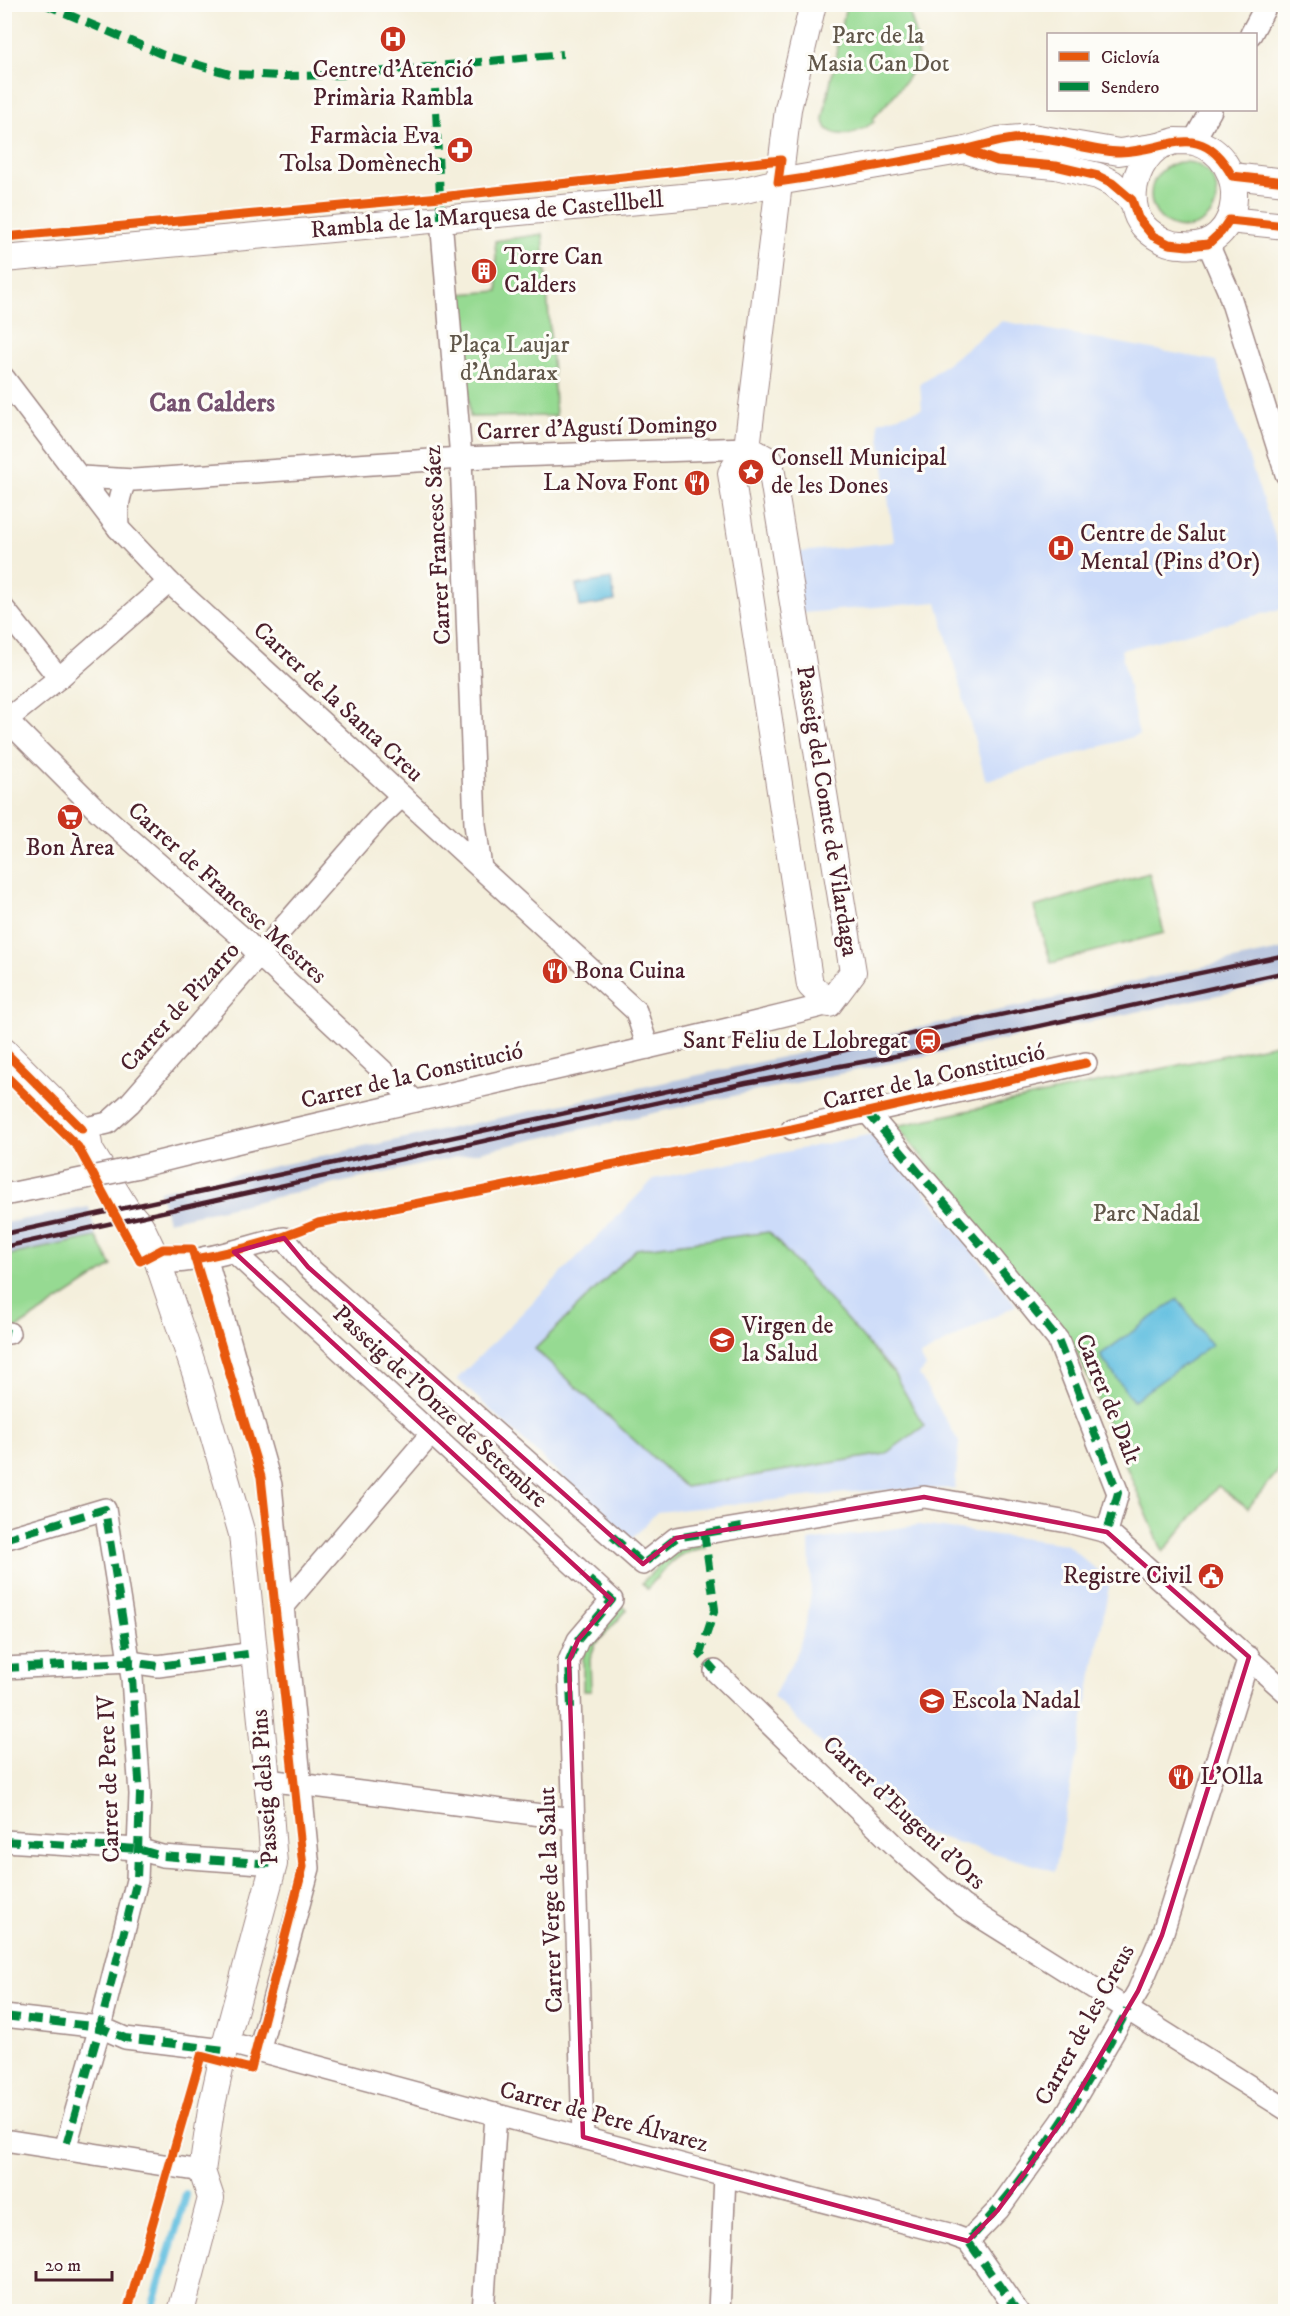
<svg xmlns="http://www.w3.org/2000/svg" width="1290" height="2316" viewBox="0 0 1290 2316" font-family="'IM FELL DW Pica',serif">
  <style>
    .built { fill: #ccdbf9 }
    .industrial { fill: #b8c5de }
    .green { fill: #96da92; stroke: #707c5e; stroke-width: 1.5 }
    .water { fill: #62bfe0; stroke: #566f86; stroke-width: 1.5 }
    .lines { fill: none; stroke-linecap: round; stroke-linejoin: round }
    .stream { stroke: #62bfe0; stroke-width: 8 }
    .minor-casing { stroke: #9f8784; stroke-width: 24 }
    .tertiary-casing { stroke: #9f8784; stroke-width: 28 }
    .minor { stroke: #fff; stroke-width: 21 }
    .tertiary { stroke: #fff; stroke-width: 26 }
    .rail { stroke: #4a1f2b; stroke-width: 4.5 }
    .minor-bridge-casing { stroke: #9f8784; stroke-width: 24; stroke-linecap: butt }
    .minor-bridge { stroke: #fff; stroke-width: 21 }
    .quiet { stroke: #00873e; stroke-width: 8; stroke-dasharray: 15 8; stroke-linecap: butt }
    .cycleway-casing { stroke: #fdfcf7; stroke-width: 13 }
    .cycleway { stroke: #e8590c; stroke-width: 9 }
    .marked { fill: none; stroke: #c2185b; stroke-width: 4.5; stroke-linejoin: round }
    .labels { text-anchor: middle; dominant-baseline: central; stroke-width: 6; stroke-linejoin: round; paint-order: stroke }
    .park-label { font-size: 24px; fill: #61574a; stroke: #fdfcf7 }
    .poi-label { font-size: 24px; fill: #4a1f2b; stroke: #fdfcf7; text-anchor: start }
    .street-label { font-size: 24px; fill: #4a1f2b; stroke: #fdfcf7 }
    .neighbourhood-label { font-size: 26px; font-weight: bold; fill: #75516f; stroke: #fdfcf7 }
  </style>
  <rect width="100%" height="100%" fill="#fdfcf7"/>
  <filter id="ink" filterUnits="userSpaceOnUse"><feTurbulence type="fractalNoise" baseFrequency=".0167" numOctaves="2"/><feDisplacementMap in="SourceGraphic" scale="12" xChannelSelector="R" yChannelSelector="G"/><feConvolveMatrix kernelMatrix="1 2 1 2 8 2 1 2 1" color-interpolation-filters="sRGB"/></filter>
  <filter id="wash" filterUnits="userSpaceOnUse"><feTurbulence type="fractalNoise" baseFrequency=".008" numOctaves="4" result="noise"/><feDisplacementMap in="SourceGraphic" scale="24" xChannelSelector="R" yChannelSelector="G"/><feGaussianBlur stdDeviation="1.35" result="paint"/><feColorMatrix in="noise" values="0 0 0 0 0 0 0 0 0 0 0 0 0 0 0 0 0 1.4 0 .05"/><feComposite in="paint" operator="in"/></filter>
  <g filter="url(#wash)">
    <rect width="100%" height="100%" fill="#f4efdc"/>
    <g class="built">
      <polygon points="1002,321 1216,361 1285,566 1285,608 1121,650 1139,735 986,781 937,602 802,613 792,553 894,542 878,422 922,409 920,384"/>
      <polygon points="878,1133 1016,1305 920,1356 926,1367 919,1375 959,1442 955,1488 865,1491 657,1512 631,1540 457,1379 654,1179"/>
      <polygon points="919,1525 1066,1544 1110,1581 1055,1871 908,1828 773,1696 795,1658 805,1629 811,1594 809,1541"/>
    </g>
    <g class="industrial">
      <polygon points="1285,949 1285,981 690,1105 168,1221 159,1191"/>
      <polygon points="89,1207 96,1237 5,1256 5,1223"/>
    </g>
    <g class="green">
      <path d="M846 5H907C911 19 918 35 918 50 919 73 887 102 873 119L874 122C860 132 842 140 827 129L823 119Z"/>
      <circle cx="1184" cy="195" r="33"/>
      <polygon points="543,234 556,416 470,417 460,294 498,291 495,241"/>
      <polygon points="1149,873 1164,933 1051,963 1034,907"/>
      <polygon points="1285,1042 1285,1463 1248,1508 1218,1486 1163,1552 1074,1345 897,1126"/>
      <polygon points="769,1232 893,1372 924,1426 885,1454 685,1487 535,1349 636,1249"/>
      <polygon points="96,1237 112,1266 5,1336 5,1256"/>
      <path d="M704 1541 705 1548C674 1551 667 1567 647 1589L642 1583 676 1547Z"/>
      <polygon points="621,1605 627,1610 595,1645 590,1659 591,1691 583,1691 583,1658 585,1647"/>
    </g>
    <g class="water">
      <polygon points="611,579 615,601 580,607 576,585"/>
      <polygon points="1178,1299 1211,1345 1133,1401 1100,1355"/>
    </g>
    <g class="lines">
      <polyline class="stream" points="151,2312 186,2195"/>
    </g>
  </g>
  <g filter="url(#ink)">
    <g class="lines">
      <defs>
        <g id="minor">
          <polyline points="1251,34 1267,4"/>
          <polyline points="1193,142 1211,110"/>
          <polyline points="441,219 461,458 475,824 481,868"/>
          <polyline points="1208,244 1228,290 1286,474"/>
          <polyline points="4,378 118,528 169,582 636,1011 648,1048"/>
          <polyline points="81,477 134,480 461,458 747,448"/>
          <path d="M118 528C117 509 118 497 126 480"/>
          <polyline points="4,609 59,678"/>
          <polyline points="7,720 98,811 245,940 260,956 415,1101"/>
          <polyline points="4,722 59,678 169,582"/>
          <polyline points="867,1112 987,1252 1058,1340 1118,1493 1107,1532"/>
          <polyline points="82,1129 108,1123 130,1103 379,818 402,796"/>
          <polyline points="792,1129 1086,1063"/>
          <path d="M134 1168C365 1109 599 1063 829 1004"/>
          <polyline points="4,1195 67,1182"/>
          <polyline points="234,1252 612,1600 578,1640 569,1661 583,2137"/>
          <polyline points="206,1257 271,1485 309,1868 259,2051"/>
          <path d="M158 1262C201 1264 243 1247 284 1238L308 1267 643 1564 676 1538 924 1497 1068 1522 1107 1532 1286 1692"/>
          <polyline points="4,1332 9,1333"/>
          <polyline points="4,1539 105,1509 132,1678 140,1794 137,1880 100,2027 65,2149"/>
          <polyline points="284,1606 431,1434"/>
          <polyline points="4,1668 130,1662 158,1666 254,1653"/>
          <polyline points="715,1671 903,1853 963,1906 1286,2109"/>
          <polyline points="267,1780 573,1819"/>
          <polyline points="4,1841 138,1849 162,1856 274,1864"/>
          <polyline points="4,2016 100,2027 125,2038 224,2050"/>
          <polyline points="226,2042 725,2176 949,2234 968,2241"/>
          <polyline points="4,2140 202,2171"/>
          <polyline points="483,2312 496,2114"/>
          <polyline points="719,2312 725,2176"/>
          <polyline points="1018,2312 968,2241 998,2210 1062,2121 1138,1991 1162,1935 1249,1657"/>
        </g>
        <g id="tertiary">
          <path d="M1175 141C1181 141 1188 141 1194 142 1253 156 1245 253 1182 245 1176 245 1170 244 1164 241 1153 236 1140 226 1136 213 1129 190 1138 162 1158 147 1163 144 1170 143 1175 141Z"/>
          <polyline points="966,150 997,161 1056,166 1098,176 1112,183 1132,200"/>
          <polyline points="1232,176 1286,182"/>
          <polyline points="1229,220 1286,226"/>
          <polyline points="4,259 737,192 778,182 966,150 998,140 1032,137 1119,152 1159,146"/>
          <polyline points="747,448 770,461 853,972 829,1004 810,985 731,473 747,448 788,109 813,4"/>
          <polyline points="4,1051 82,1129 88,1139 90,1150 127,1210 141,1226 158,1262 195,1372 242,1534 269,1799 274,1864 226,2042 211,2110 202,2171 211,2198 181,2312"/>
        </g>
      </defs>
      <use href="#minor" class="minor-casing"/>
      <use href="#tertiary" class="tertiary-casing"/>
      <use href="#minor" class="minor"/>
      <use href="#tertiary" class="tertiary"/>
      <g class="rail">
        <polyline points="4,1234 742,1075 928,1030 1286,955"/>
        <polyline points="4,1247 746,1083 934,1049 1286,972"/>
      </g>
      <defs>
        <polyline id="minor-bridge" points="67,1182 134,1168"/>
      </defs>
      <use href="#minor-bridge" class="minor-bridge-casing"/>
      <use href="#minor-bridge" class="minor-bridge"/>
      <g class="quiet">
        <polyline points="44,4 161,54 230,74 286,76 343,75 563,54"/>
        <polyline points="434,66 441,219"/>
        <polyline points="867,1112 987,1252 1058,1340 1118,1493 1107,1532"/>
        <polyline points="4,1332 9,1333"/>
        <polyline points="704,1532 715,1609 700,1654 715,1671"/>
        <polyline points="612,1536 643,1564 676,1538 742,1527"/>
        <polyline points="4,1539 105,1509 132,1678 140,1794 137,1880 100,2027 65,2149"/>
        <polyline points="4,1668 130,1662 158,1666 254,1653"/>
        <polyline points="571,1708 569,1661 578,1640 612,1600 583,1574"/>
        <polyline points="4,1841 138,1849 162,1856 274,1864"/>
        <polyline points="4,2016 100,2027 125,2038 224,2050"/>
        <path d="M1018 2312 968 2241C1032 2174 1085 2091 1128 2009"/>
      </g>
      <defs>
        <g id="cycleway">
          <polyline points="966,150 997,161 1056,166 1098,176 1112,183 1132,200 1138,218 1153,236 1169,244 1188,246 1208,244 1221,232 1229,220 1286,226"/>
          <path d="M4 237 440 197 781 160 778 182C838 174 898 162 958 151 984 146 1002 138 1030 138 1060 138 1090 152 1120 152 1168 151 1201 118 1232 176L1286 182"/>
          <polyline points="4,1051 82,1129"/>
          <polyline points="4,1074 78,1147 140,1261 163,1249 192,1249 261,1477 303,1867 251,2069 201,2056 127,2312"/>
          <path d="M195 1259C237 1251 278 1241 318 1223L792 1129 1086 1063"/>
        </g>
      </defs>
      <use href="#cycleway" class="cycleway-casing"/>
      <use href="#cycleway" class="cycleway"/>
    </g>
  </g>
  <path class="marked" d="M284 1238 308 1267 643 1564 676 1538 924 1497 1107 1532 1249 1657 1162 1935 1138 1991 1062 2121 998 2210 968 2241 583 2137 569 1661 578 1640 612 1600 234 1252Z"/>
  <defs>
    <symbol id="hospital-disc" viewBox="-11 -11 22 22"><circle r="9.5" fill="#c8321e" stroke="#fdfcf7"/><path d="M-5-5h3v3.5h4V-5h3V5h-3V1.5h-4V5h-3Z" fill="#fff"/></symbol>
    <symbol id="pharmacy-disc" viewBox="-11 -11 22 22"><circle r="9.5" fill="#c8321e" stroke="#fdfcf7"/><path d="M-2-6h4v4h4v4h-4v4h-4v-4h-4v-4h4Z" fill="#fff"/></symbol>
    <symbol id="building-disc" viewBox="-11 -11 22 22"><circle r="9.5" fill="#c8321e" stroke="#fdfcf7"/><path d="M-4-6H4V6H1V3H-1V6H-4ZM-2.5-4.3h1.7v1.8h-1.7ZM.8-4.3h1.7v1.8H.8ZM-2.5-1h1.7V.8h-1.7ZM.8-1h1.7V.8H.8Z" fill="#fff"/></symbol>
    <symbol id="sight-disc" viewBox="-11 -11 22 22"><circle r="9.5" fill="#c8321e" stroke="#fdfcf7"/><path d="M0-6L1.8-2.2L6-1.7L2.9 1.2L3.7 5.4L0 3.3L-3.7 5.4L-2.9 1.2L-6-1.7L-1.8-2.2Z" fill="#fff"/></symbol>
    <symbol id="restaurant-disc" viewBox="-11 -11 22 22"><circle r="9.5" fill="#c8321e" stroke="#fdfcf7"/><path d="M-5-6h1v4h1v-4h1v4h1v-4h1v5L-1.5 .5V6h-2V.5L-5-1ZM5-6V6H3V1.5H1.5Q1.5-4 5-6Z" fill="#fff"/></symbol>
    <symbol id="supermarket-disc" viewBox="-11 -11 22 22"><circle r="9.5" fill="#c8321e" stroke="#fdfcf7"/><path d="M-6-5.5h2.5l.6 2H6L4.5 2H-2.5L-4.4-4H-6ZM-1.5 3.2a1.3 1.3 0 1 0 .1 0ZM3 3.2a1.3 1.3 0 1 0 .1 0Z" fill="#fff"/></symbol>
    <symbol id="station-disc" viewBox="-11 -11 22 22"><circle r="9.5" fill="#c8321e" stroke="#fdfcf7"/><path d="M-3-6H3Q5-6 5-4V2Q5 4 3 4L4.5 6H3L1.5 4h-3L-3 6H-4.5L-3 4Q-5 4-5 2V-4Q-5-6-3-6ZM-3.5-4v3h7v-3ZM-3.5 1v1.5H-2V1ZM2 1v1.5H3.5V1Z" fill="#fff"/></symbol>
    <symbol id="school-disc" viewBox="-11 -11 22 22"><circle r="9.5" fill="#c8321e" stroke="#fdfcf7"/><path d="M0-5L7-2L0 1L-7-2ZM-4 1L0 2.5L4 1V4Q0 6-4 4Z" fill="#fff"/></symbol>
    <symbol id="civic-disc" viewBox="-11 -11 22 22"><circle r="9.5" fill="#c8321e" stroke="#fdfcf7"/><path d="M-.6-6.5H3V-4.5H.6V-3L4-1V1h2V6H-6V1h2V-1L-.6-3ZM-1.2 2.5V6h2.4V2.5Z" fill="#fff"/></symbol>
  </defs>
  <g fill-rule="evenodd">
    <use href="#hospital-disc" x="378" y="24" width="30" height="30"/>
    <use href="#pharmacy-disc" x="445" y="135" width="30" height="30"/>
    <use href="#building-disc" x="469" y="256" width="30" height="30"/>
    <use href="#sight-disc" x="736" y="457" width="30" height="30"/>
    <use href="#restaurant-disc" x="682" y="468" width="30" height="30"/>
    <use href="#hospital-disc" x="1046" y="533" width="30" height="30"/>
    <use href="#supermarket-disc" x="55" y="802" width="30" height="30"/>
    <use href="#restaurant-disc" x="540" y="956" width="30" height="30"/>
    <use href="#station-disc" x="913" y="1026" width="30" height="30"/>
    <use href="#school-disc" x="707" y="1325" width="30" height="30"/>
    <use href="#civic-disc" x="1196" y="1561" width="30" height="30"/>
    <use href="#school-disc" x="917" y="1686" width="30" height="30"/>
    <use href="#restaurant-disc" x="1166" y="1762" width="30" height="30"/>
  </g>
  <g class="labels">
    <g class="park-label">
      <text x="878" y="36">Parc de la<tspan x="878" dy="28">Masia Can Dot</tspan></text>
      <text x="509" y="345">Plaça Laujar<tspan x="509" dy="28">d'Andarax</tspan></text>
      <text x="1146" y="1214">Parc Nadal</text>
    </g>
    <g class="poi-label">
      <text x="393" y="70" text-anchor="middle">Centre d'Atenció<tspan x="393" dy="28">Primària Rambla</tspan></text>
      <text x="440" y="136" text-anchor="end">Farmàcia Eva<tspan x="440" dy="28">Tolsa Domènech</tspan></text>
      <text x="504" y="257">Torre Can<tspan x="504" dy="28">Calders</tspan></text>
      <text x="771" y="458">Consell Municipal<tspan x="771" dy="28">de les Dones</tspan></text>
      <text x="678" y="483" text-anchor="end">La Nova Font</text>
      <text x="1080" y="534">Centre de Salut<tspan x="1080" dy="28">Mental (Pins d'Or)</tspan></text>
      <text x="70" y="848" text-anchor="middle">Bon Àrea</text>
      <text x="574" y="971">Bona Cuina</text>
      <text x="908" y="1041" text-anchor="end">Sant Feliu de Llobregat</text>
      <text x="742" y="1326">Virgen de<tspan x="742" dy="28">la Salud</tspan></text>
      <text x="1192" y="1576" text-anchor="end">Registre Civil</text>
      <text x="952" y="1701">Escola Nadal</text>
      <text x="1200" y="1777">L'Olla</text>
    </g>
    <g class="street-label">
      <text transform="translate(487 215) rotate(-5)">Rambla de la Marquesa de Castellbell</text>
      <text transform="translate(597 428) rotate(-2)">Carrer d'Agustí Domingo</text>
      <text transform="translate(438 545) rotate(-93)">Carrer Francesc Sáez</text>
      <text transform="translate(338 702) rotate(43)">Carrer de la Santa Creu</text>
      <text transform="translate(827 811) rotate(81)">Passeig del Comte de Vilardaga</text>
      <text transform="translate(227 893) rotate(42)">Carrer de Francesc Mestres</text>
      <text transform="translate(180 1007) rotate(-48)">Carrer de Pizarro</text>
      <text transform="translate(412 1076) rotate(-13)">Carrer de la Constitució</text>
      <text transform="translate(934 1077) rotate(-13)">Carrer de la Constitució</text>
      <text transform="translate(1108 1399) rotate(68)">Carrer de Dalt</text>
      <text transform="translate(440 1407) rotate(43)">Passeig de l'Onze de Setembre</text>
      <text transform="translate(109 1779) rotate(-92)">Carrer de Pere IV</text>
      <text transform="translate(265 1787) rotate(-94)">Passeig dels Pins</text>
      <text transform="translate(904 1813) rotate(43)">Carrer d'Eugeni d'Ors</text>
      <text transform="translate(551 1900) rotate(-92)">Carrer Verge de la Salut</text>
      <text transform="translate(1085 2025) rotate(-61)">Carrer de les Creus</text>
      <text transform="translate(604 2117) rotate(15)">Carrer de Pere Álvarez</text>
    </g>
    <g class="neighbourhood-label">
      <text x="212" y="403">Can Calders</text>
    </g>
  </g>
  <rect width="1290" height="2316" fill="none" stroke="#fdfcf7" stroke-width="24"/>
  <rect x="1047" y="33" width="210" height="78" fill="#fdfcf7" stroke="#b5a4a5" stroke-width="1.5"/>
  <rect x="1059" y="52" width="30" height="9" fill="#e8590c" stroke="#b5a4a5" stroke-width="1.5"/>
  <text x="1101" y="63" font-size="18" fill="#4a1f2b">Ciclovía</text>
  <rect x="1059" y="82" width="30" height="9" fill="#00873e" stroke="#b5a4a5" stroke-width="1.5"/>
  <text x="1101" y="93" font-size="18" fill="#4a1f2b">Sendero</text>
  <path d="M36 2271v9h76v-9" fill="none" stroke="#4a1f2b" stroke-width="3"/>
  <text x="45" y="2271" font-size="18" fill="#4a1f2b" stroke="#fdfcf7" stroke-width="4.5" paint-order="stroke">20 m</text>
</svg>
